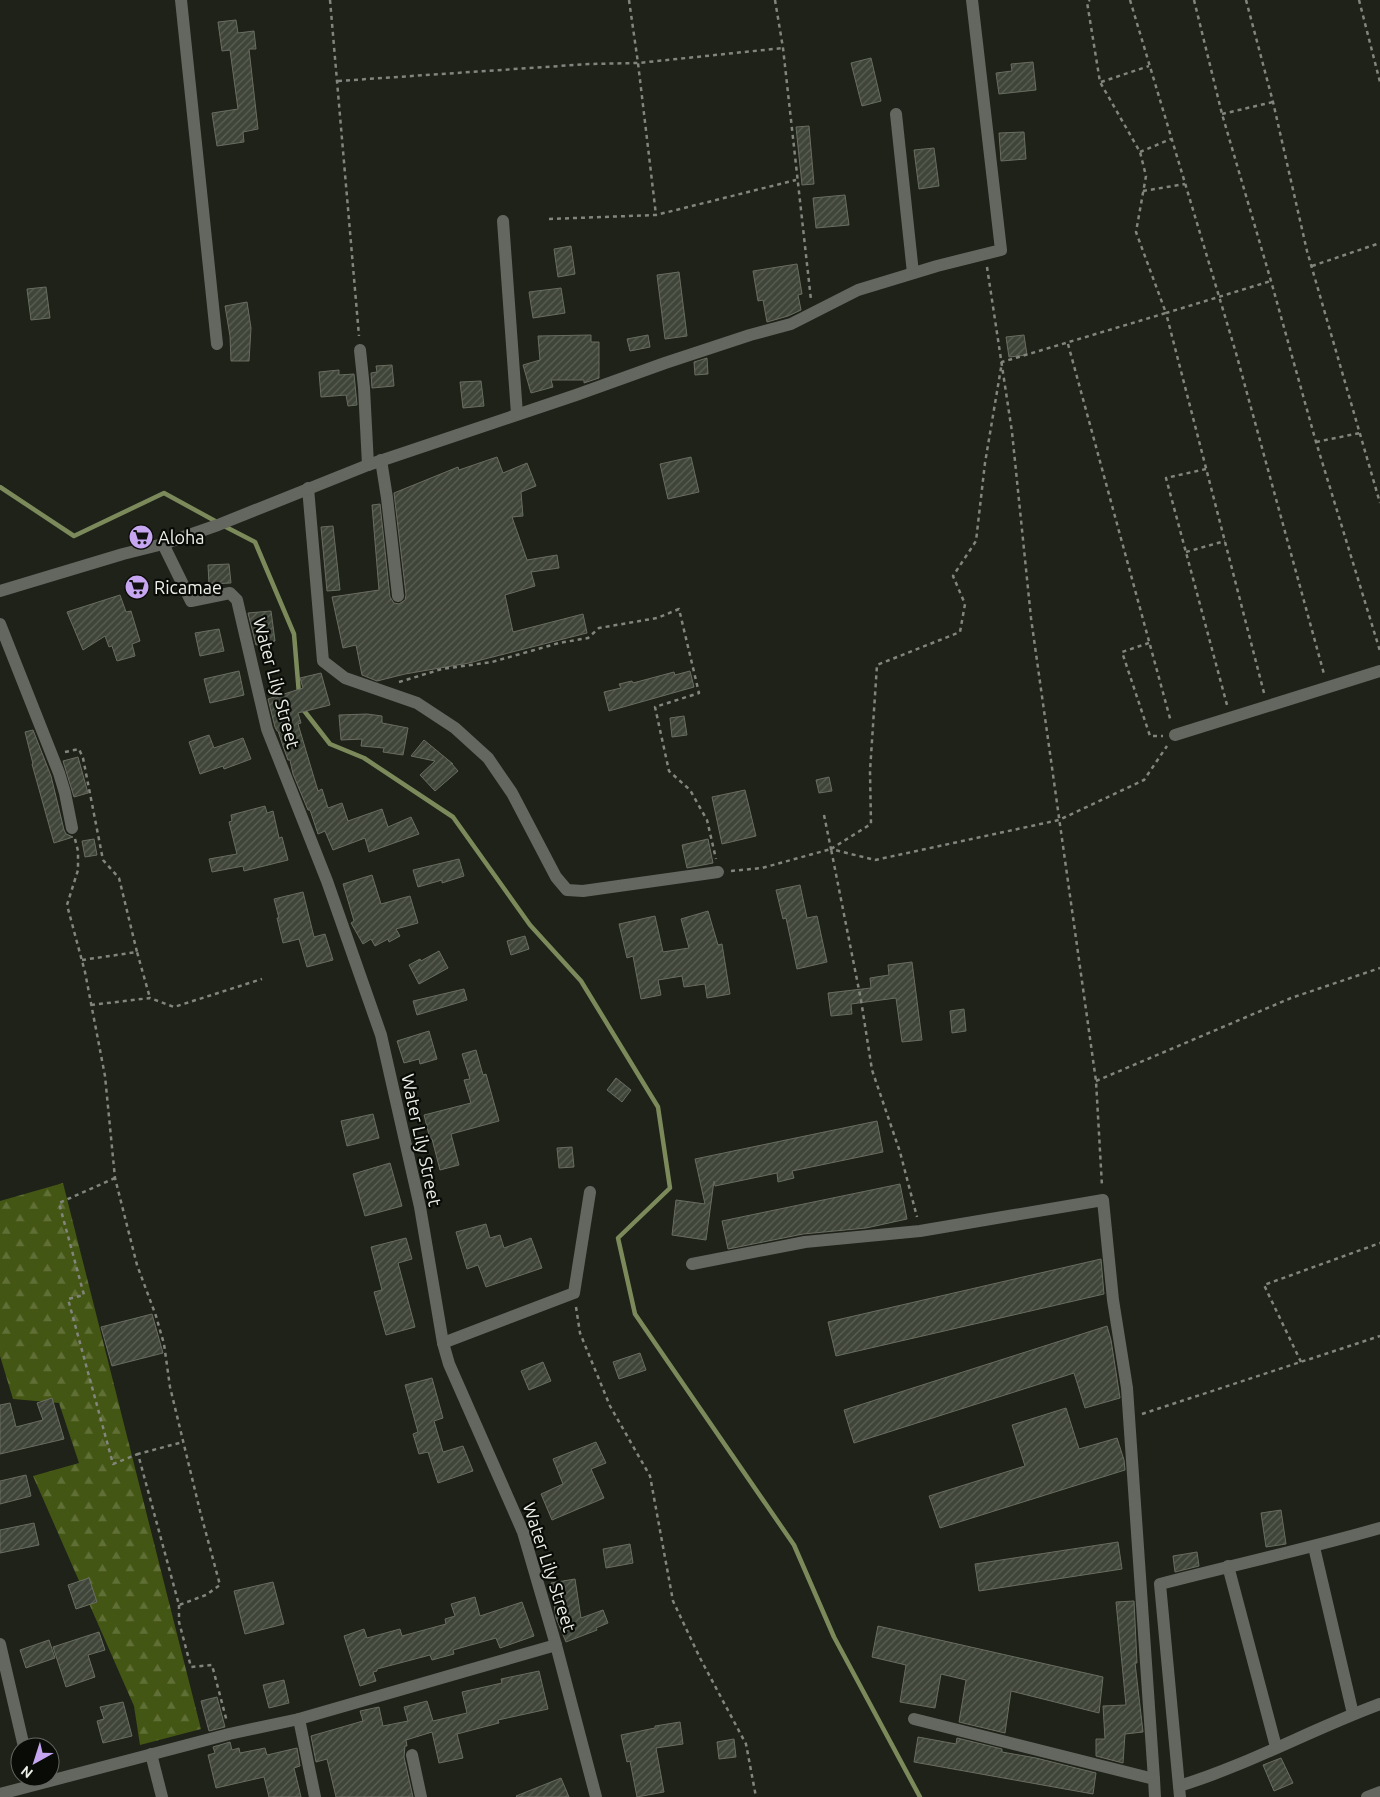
<svg xmlns="http://www.w3.org/2000/svg" width="1380" height="1797" viewBox="0 0 1380 1797" font-family="Ubuntu,sans-serif">
  <style>
    .forest { fill: url(#forest-firs) }
    .lines { fill: none; stroke-linecap: round; stroke-linejoin: round }
    .stream { stroke: #7c8a5b; stroke-width: 4.5 }
    .building { fill: url(#building-hatch); stroke: #696d61 }
    .path { stroke: #82857d; stroke-width: 2.5; stroke-dasharray: 4 4; stroke-linecap: butt }
    .minor { stroke: #646660; stroke-width: 12 }
    .labels { text-anchor: middle; dominant-baseline: central; stroke-width: 4.5; stroke-linejoin: round; paint-order: stroke }
    .poi-label { font-size: 18px; fill: #edefe8; stroke: #090b07; text-anchor: start }
    .street-label { font-size: 18px; fill: #edefe8; stroke: #090b07 }
  </style>
  <defs>
    <pattern id="forest-firs" width="22" height="20" patternUnits="userSpaceOnUse" patternTransform="scale(1.25)"><rect width="22" height="20" fill="#445614"/><path d="M5 1l3.5 6h-7zM16 11l3.5 6h-7z" fill="#5f6f36"/></pattern>
    <pattern id="building-hatch" width="6" height="6" patternUnits="userSpaceOnUse" patternTransform="scale(1.25)"><rect width="6" height="6" fill="#404539"/><path d="M-1 1l2-2M0 6l6-6M5 7l2-2" fill="none" stroke="#5c6056"/></pattern>
  </defs>
  <rect width="100%" height="100%" fill="#1e2218"/>
  <polygon class="forest" points="63,1183 201,1729 140,1745 134,1706 33,1476 79,1463 59,1403 13,1399 0,1356 0,1201"/>
  <g class="lines">
    <g class="stream">
      <polyline points="0,487 74,536 164,493 217,522"/>
      <polyline points="224,526 255,542 294,634 299,694"/>
      <polyline points="302,708 330,744 364,758 453,817 530,925 581,981 658,1107 670,1188 618,1238 635,1314 794,1545 834,1637 920,1797"/>
    </g>
  </g>
  <g class="building">
    <polygon points="236,20 238,33 254,31 256,49 249,49 258,129 243,132 244,142 217,146 212,113 238,109 230,50 222,51 218,22"/>
    <polygon points="871,58 881,101 862,106 851,63"/>
    <polygon points="1033,62 1036,90 999,94 996,73 1012,71 1011,64"/>
    <polygon points="809,126 814,184 802,185 796,127"/>
    <polygon points="1024,132 1026,159 1001,161 999,133"/>
    <polygon points="934,148 939,186 919,189 914,150"/>
    <polygon points="845,195 849,225 816,228 813,198"/>
    <polygon points="571,246 575,274 558,277 554,249"/>
    <polygon points="797,264 802,294 798,295 801,310 788,316 767,322 763,300 758,301 753,271"/>
    <polygon points="679,272 687,336 665,339 657,275"/>
    <polygon points="46,287 50,318 31,320 27,289"/>
    <polygon points="561,288 565,313 533,318 529,292"/>
    <polygon points="247,302 251,328 249,361 231,361 230,336 225,306"/>
    <polygon points="591,335 591,342 599,342 599,378 584,383 584,380 551,380 553,387 531,393 523,365 540,360 538,336"/>
    <polygon points="648,335 650,347 630,351 627,339"/>
    <polygon points="1024,335 1027,355 1009,357 1006,337"/>
    <polygon points="707,358 708,374 695,375 694,362"/>
    <polygon points="392,365 394,386 372,388 371,373 377,372 376,366"/>
    <polygon points="339,370 339,375 354,374 357,405 348,406 346,395 321,397 319,372"/>
    <polygon points="481,381 484,406 463,408 460,382"/>
    <polygon points="497,457 503,473 527,463 536,486 521,492 523,516 512,517 527,560 557,555 559,568 531,572 535,586 505,595 513,632 583,614 587,633 469,663 405,674 377,681 362,675 356,645 343,648 332,597 379,590 372,505 380,504 390,597 394,603 399,604 405,600 406,595 394,493 458,467 459,470"/>
    <polygon points="691,457 699,492 668,499 660,464"/>
    <polygon points="333,526 340,590 327,591 321,527"/>
    <polygon points="229,564 231,583 209,584 208,565"/>
    <polygon points="120,595 126,612 131,611 140,641 132,644 135,656 117,661 112,646 109,647 105,636 83,650 67,612"/>
    <polygon points="271,611 275,641 256,645 248,613"/>
    <polygon points="219,629 224,651 200,656 195,633"/>
    <polygon points="239,671 244,695 210,703 204,679"/>
    <polygon points="690,671 694,687 609,711 604,692 621,688 619,684 632,681 633,683 674,672 675,675"/>
    <polygon points="321,673 330,705 298,713 301,723 298,724 318,791 322,789 328,808 342,803 348,821 382,809 388,827 411,817 419,834 369,852 365,838 333,850 325,831 318,834 310,810 308,810 293,774 290,760 288,760 283,746 278,731 277,731 275,727 268,699 303,688 300,678"/>
    <polygon points="367,714 382,716 382,723 408,728 403,755 383,752 384,748 361,746 362,739 341,740 339,715"/>
    <polygon points="684,716 687,735 672,737 670,718"/>
    <polygon points="33,730 51,776 64,830 66,834 73,837 54,843 32,764 33,764 25,732"/>
    <polygon points="209,735 214,748 243,738 251,759 224,769 223,766 200,774 189,742"/>
    <polygon points="424,740 453,764 451,763 458,771 435,791 420,775 435,761 411,756"/>
    <polygon points="78,757 88,793 74,797 63,761"/>
    <polygon points="829,777 832,791 819,793 816,780"/>
    <polygon points="745,790 756,836 722,844 712,797"/>
    <polygon points="265,806 267,813 273,811 279,838 282,837 288,860 244,871 243,866 212,872 209,859 237,854 229,822 232,821 231,815"/>
    <polygon points="94,839 97,855 85,857 82,841"/>
    <polygon points="708,839 713,863 687,868 682,845"/>
    <polygon points="459,859 464,876 442,883 442,880 418,887 413,870"/>
    <polygon points="372,875 381,904 410,896 418,923 396,929 400,936 389,942 388,939 375,946 371,939 363,944 351,923 354,921 343,884"/>
    <polygon points="800,885 807,918 817,916 827,962 797,969 786,918 783,919 776,890"/>
    <polygon points="303,892 314,937 325,934 333,960 307,967 299,939 283,943 277,918 279,918 274,899"/>
    <polygon points="708,911 718,945 722,944 730,994 707,998 705,984 684,987 682,976 658,980 661,995 641,999 633,956 627,958 619,924 655,916 663,952 689,948 681,919"/>
    <polygon points="525,936 529,949 511,955 507,941"/>
    <polygon points="439,951 448,968 419,984 409,965 420,959 421,961"/>
    <polygon points="912,962 922,1040 902,1042 896,998 851,1004 852,1014 831,1016 828,993 871,988 870,978 889,975 888,965"/>
    <polygon points="464,989 467,1000 417,1015 413,1001"/>
    <polygon points="964,1009 966,1031 952,1033 950,1011"/>
    <polygon points="429,1031 437,1059 420,1064 419,1059 404,1063 397,1041"/>
    <polygon points="476,1050 483,1075 486,1074 499,1121 451,1134 459,1165 440,1170 432,1139 430,1139 424,1115 471,1103 464,1080 470,1079 462,1054"/>
    <polygon points="616,1078 631,1090 622,1102 607,1090"/>
    <polygon points="373,1114 379,1138 347,1146 341,1121"/>
    <polygon points="877,1121 883,1152 792,1171 794,1178 778,1182 777,1173 715,1186 714,1181 706,1240 672,1235 676,1200 705,1204 695,1159"/>
    <polygon points="572,1147 574,1167 559,1168 557,1148"/>
    <polygon points="390,1163 402,1206 365,1216 353,1174"/>
    <polygon points="900,1184 907,1219 866,1228 803,1234 728,1249 722,1221"/>
    <polygon points="486,1224 490,1238 500,1235 504,1248 531,1238 542,1268 486,1287 478,1265 467,1269 456,1232"/>
    <polygon points="406,1238 412,1259 398,1263 415,1327 386,1335 374,1292 382,1290 371,1247"/>
    <polygon points="1101,1259 1104,1294 836,1356 828,1322"/>
    <polygon points="152,1314 163,1353 112,1366 101,1327"/>
    <polygon points="1107,1326 1111,1340 1120,1398 1085,1408 1074,1373 854,1443 844,1410"/>
    <polygon points="640,1353 646,1370 619,1379 613,1362"/>
    <polygon points="543,1362 551,1381 529,1390 521,1371"/>
    <polygon points="432,1378 443,1418 434,1421 443,1452 463,1446 473,1471 438,1483 428,1452 419,1454 413,1434 418,1432 405,1385"/>
    <polygon points="52,1398 64,1439 0,1454 0,1405 10,1403 16,1427 43,1420 37,1403"/>
    <polygon points="1066,1408 1079,1449 1117,1438 1124,1460 1125,1470 940,1528 929,1496 1025,1466 1012,1425"/>
    <polygon points="596,1442 606,1463 591,1469 604,1498 552,1520 541,1494 563,1484 553,1459"/>
    <polygon points="26,1475 31,1496 0,1504 0,1481"/>
    <polygon points="1281,1510 1286,1544 1266,1547 1261,1513"/>
    <polygon points="34,1523 39,1545 0,1553 0,1530"/>
    <polygon points="1118,1542 1122,1569 979,1591 975,1564"/>
    <polygon points="630,1544 633,1563 606,1568 603,1549"/>
    <polygon points="1197,1552 1199,1566 1175,1572 1173,1556"/>
    <polygon points="89,1578 97,1602 76,1609 68,1585"/>
    <polygon points="575,1579 581,1618 603,1610 608,1623 596,1628 597,1630 566,1642 556,1618 551,1583"/>
    <polygon points="273,1582 284,1624 245,1634 234,1591"/>
    <polygon points="475,1597 480,1616 522,1602 534,1636 500,1648 496,1638 453,1650 454,1654 432,1660 430,1655 377,1669 377,1671 373,1672 376,1681 360,1686 344,1636 364,1629 367,1638 400,1629 402,1636 446,1624 445,1619 455,1616 451,1604"/>
    <polygon points="1134,1601 1137,1663 1135,1663 1143,1732 1125,1734 1123,1763 1096,1756 1096,1739 1105,1739 1103,1706 1126,1705 1116,1602"/>
    <polygon points="878,1626 1103,1677 1099,1713 1011,1691 1005,1733 959,1722 966,1680 941,1674 935,1708 900,1702 906,1665 872,1657"/>
    <polygon points="99,1632 105,1650 88,1655 95,1677 66,1687 53,1647"/>
    <polygon points="49,1640 55,1658 26,1668 20,1650"/>
    <polygon points="539,1671 548,1709 498,1720 499,1723 457,1734 463,1758 439,1763 432,1732 406,1740 407,1746 405,1746 404,1757 413,1797 336,1797 327,1759 316,1762 311,1736 363,1721 360,1711 379,1707 383,1726 408,1721 404,1707 427,1701 433,1721 467,1713 462,1692 502,1683 501,1679"/>
    <polygon points="284,1680 289,1703 269,1708 263,1685"/>
    <polygon points="217,1697 225,1727 209,1731 201,1701"/>
    <polygon points="123,1702 132,1736 103,1743 97,1721 104,1719 100,1707"/>
    <polygon points="680,1722 683,1744 656,1748 664,1792 637,1797 630,1761 627,1762 621,1735 655,1728 655,1726"/>
    <polygon points="918,1737 956,1744 957,1738 1002,1749 1002,1752 1036,1758 1096,1773 1093,1794 914,1762"/>
    <polygon points="734,1739 736,1757 719,1759 717,1742"/>
    <polygon points="230,1742 232,1750 239,1748 240,1753 265,1748 267,1755 297,1748 300,1766 294,1768 301,1797 269,1797 264,1777 216,1788 208,1755 215,1753 213,1747"/>
    <polygon points="1281,1758 1293,1783 1274,1791 1263,1765"/>
    <polygon points="561,1778 569,1797 517,1797 516,1796"/>
  </g>
  <g class="lines">
    <g class="path">
      <polyline points="330,0 359,336"/>
      <polyline points="629,0 638,63 656,215"/>
      <polyline points="775,0 783,48 811,300"/>
      <polyline points="1130,0 1236,353 1324,674"/>
      <polyline points="1194,0 1222,114 1271,281 1316,442 1380,651"/>
      <polyline points="1246,0 1273,102 1307,251 1380,503"/>
      <polyline points="1359,0 1380,82"/>
      <polyline points="338,81 589,64 638,63 783,48"/>
      <polyline points="1101,82 1149,66"/>
      <polyline points="1222,114 1273,102"/>
      <polyline points="1140,152 1171,139"/>
      <polyline points="1143,191 1185,184"/>
      <polyline points="549,219 656,215 796,180"/>
      <polyline points="1312,266 1380,243"/>
      <polyline points="987,267 1012,432 1031,618 1096,1081 1102,1186"/>
      <polyline points="1068,344 1171,722"/>
      <polyline points="1316,442 1360,433"/>
      <polyline points="1206,469 1166,478 1227,705"/>
      <polyline points="1186,552 1225,541"/>
      <polyline points="1149,643 1122,652 1150,736 1163,736"/>
      <polyline points="399,682 442,669 492,662 559,643 588,638 599,628 657,618 679,609 699,693 655,707 669,771 690,790 707,820 716,859"/>
      <polyline points="1264,693 1166,313 1271,281"/>
      <polyline points="65,752 79,749 83,758 103,860 119,878 137,952"/>
      <polyline points="824,815 831,849 875,860 1059,820 1144,780 1167,746"/>
      <polyline points="75,839 78,851 78,870 67,905 85,972 105,1076 115,1178 137,1265 156,1316 164,1344 170,1387 200,1511 220,1585 206,1595 179,1605 138,1454 183,1442"/>
      <polyline points="831,849 871,824 870,771 877,665 960,632 965,604 953,576 976,541 985,463 1002,362 1166,313 1136,232 1146,176 1140,152 1100,82 1087,2 1090,0"/>
      <polyline points="731,871 762,868 831,849 861,1000 872,1070 900,1152 917,1217"/>
      <polyline points="82,960 137,952 150,998"/>
      <polyline points="91,1005 150,998 174,1007 262,979"/>
      <polyline points="1096,1081 1291,998 1380,968"/>
      <polyline points="115,1178 59,1203 84,1295 68,1299 113,1464 138,1454"/>
      <polyline points="576,1307 580,1333 610,1406 650,1476 673,1601 700,1658 746,1744 756,1797"/>
      <polyline points="1301,1362 1264,1285 1380,1243"/>
      <polyline points="1142,1414 1380,1336"/>
      <polyline points="179,1605 179,1622 191,1667 212,1665 227,1722"/>
    </g>
    <g class="minor">
      <polyline points="181,0 217,344"/>
      <polyline points="896,114 913,273"/>
      <polyline points="503,221 517,414"/>
      <polyline points="360,350 364,388 368,465"/>
      <polyline points="381,460 387,498 398,596"/>
      <polyline points="308,488 323,661 345,678 417,703 455,728 488,758 512,793 556,877 567,890 583,891 718,872"/>
      <polyline points="163,544 191,601 230,593 237,600 267,729 327,881 381,1035 420,1207 443,1343 449,1364 523,1532 556,1645 596,1797"/>
      <polyline points="0,591 123,554 163,544 218,525 368,465 576,395 665,363 750,335 791,324 858,290 937,266 1001,250 972,0"/>
      <polyline points="0,624 59,773 65,793 72,828"/>
      <polyline points="1175,735 1380,671"/>
      <polyline points="692,1264 805,1242 920,1231 1103,1200 1113,1300 1127,1388 1154,1779"/>
      <polyline points="443,1343 574,1293 590,1192"/>
      <polyline points="1314,1547 1353,1714"/>
      <polyline points="1228,1566 1276,1747"/>
      <polyline points="0,1644 24,1747"/>
      <polyline points="299,1719 315,1797"/>
      <polyline points="914,1719 1154,1779 1155,1797"/>
      <polyline points="151,1754 162,1797"/>
      <polyline points="412,1755 421,1797"/>
      <path d="M1179 1786C1248 1765 1312 1729 1380 1704"/>
      <polyline points="0,1794 229,1734 299,1719 556,1645"/>
      <path d="M1180 1797 1160 1584C1233 1565 1307 1549 1380 1528"/>
      <polyline points="1367,1797 1380,1792"/>
    </g>
  </g>
  <defs>
    <symbol id="supermarket-disc" viewBox="-11 -11 22 22"><circle r="9.5" fill="#c6a6f0" stroke="#090b07"/><path d="M-6-5.5h2.5l.6 2H6L4.5 2H-2.5L-4.4-4H-6ZM-1.5 3.2a1.3 1.3 0 1 0 .1 0ZM3 3.2a1.3 1.3 0 1 0 .1 0Z" fill="#111"/></symbol>
  </defs>
  <g fill-rule="evenodd">
    <use href="#supermarket-disc" x="127" y="523" width="28" height="28"/>
    <use href="#supermarket-disc" x="123" y="573" width="28" height="28"/>
  </g>
  <g class="labels">
    <g class="poi-label">
      <text x="158" y="537">Aloha</text>
      <text x="154" y="587">Ricamae</text>
    </g>
    <g class="street-label">
      <text transform="translate(277 683) rotate(75)">Water Lily Street</text>
      <text transform="translate(422 1140) rotate(78)">Water Lily Street</text>
      <text transform="translate(550 1567) rotate(72)">Water Lily Street</text>
    </g>
  </g>
  <g transform="translate(35 1762) rotate(219)"><circle r="24" fill="#090b07" stroke="#646661"/>
  <path d="M0-4L9 19L0 12L-9 19Z" fill="#c6a6f0"/>
  <text y="-8" font-size="14" font-weight="bold" text-anchor="middle" fill="#edefe8">N</text>
  </g>
</svg>
